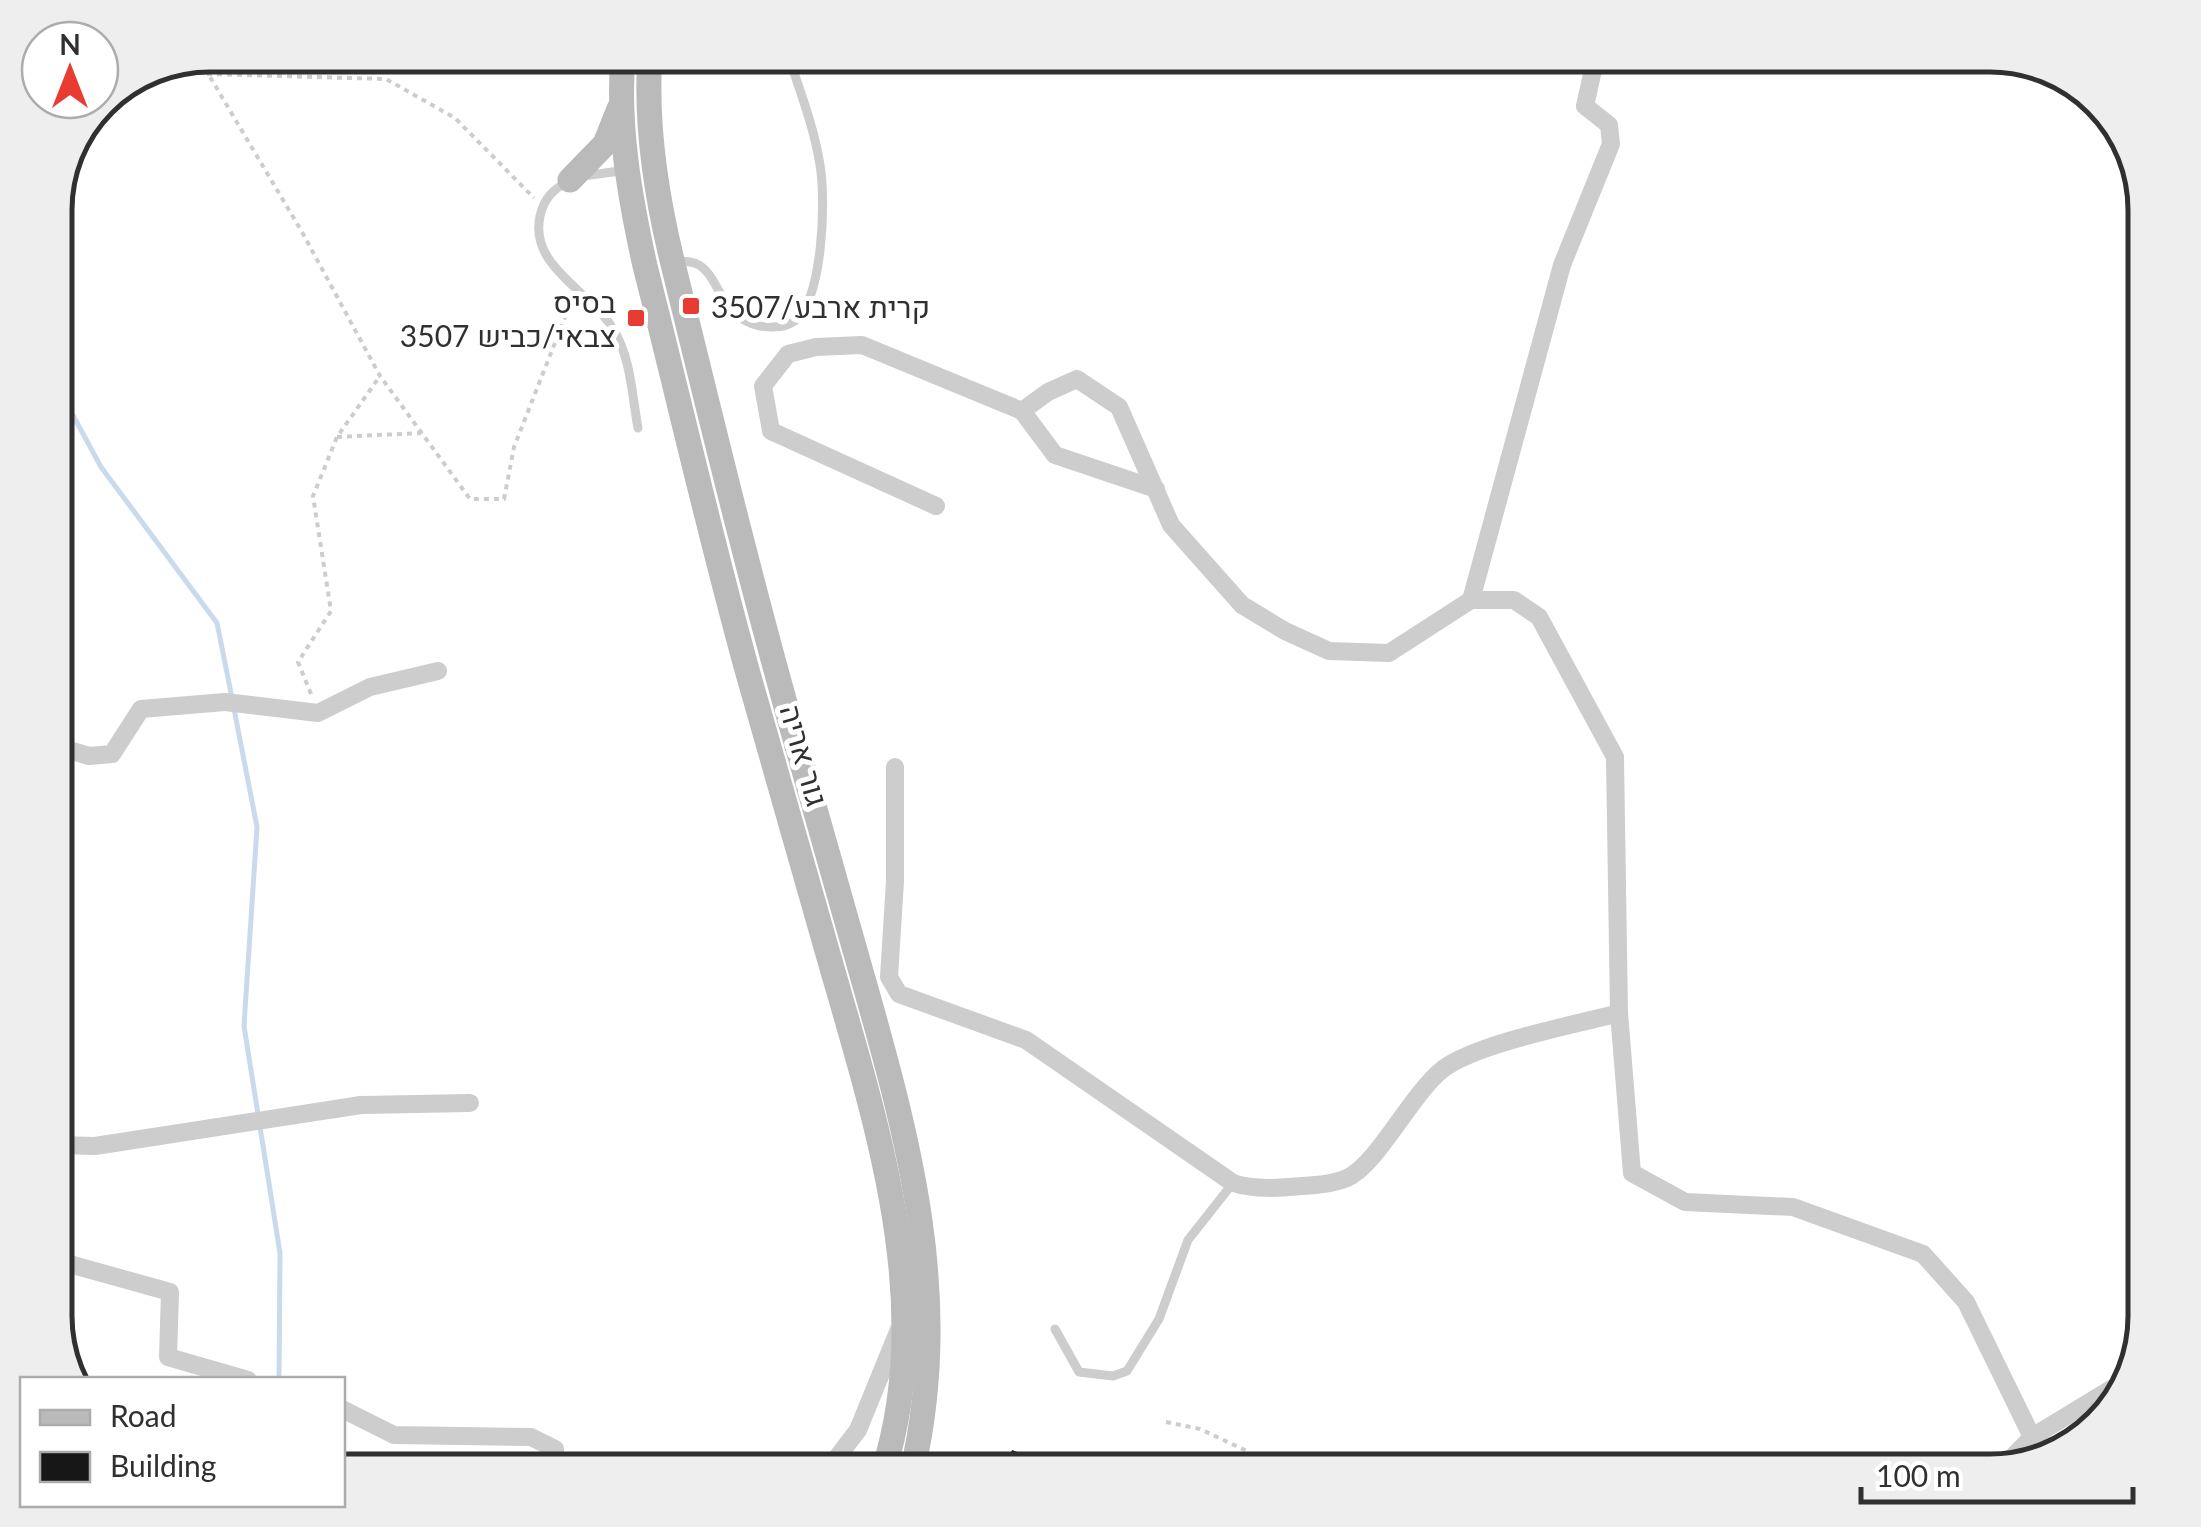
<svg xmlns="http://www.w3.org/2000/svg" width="2201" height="1527" viewBox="0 0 2201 1527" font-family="Lato,Heebo,sans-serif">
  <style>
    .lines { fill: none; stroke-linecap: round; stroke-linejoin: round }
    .stream { stroke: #cadaed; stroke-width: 5 }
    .building { fill: url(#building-back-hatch) }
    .path { stroke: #cdcdcd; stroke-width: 4; stroke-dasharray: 5 5; stroke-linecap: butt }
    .lane { stroke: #cdcdcd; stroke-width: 9 }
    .street { stroke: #cdcdcd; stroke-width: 18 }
    .secondary { stroke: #bababa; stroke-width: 25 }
    .poi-dot { fill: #e83b31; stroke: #fff; stroke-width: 4 }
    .labels { text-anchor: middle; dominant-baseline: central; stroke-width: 10; stroke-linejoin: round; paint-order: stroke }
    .poi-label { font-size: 30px; fill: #303030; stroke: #fff; text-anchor: end }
    .street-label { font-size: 30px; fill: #303030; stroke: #fff }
    .rim { fill: none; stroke: #303030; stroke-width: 5 }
  </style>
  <defs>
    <pattern id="building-back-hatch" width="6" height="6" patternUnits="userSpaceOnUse" patternTransform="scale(2.5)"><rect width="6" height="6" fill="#171717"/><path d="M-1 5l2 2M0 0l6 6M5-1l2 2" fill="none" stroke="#303030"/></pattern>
  </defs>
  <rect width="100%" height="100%" fill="#fff"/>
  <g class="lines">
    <g class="stream">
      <polyline points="55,382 101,467 217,623 232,698"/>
      <polyline points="234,709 257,827 244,1026 280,1253 279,1380"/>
    </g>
  </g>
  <polygon class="building" points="1012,1450 1066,1471 1066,1472 1004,1472"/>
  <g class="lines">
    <g class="path">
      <polyline points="200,60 302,232 380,376 470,499 504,499 514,447 569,307 573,305"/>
      <polyline points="207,74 386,79 455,118 534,198"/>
      <polyline points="337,437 421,433"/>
      <polyline points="311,694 298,662 331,611 313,496 337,437 380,376"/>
      <polyline points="1166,1422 1200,1429 1247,1451 1243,1472"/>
    </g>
    <g class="lane">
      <polyline points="583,176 627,170"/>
      <path d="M568 181C553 190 544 198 540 216 529 267 590 290 613 329 631 357 632 396 638 428"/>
      <path d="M674 261C681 261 691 261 697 264 721 276 718 317 760 326 772 328 786 328 796 320 823 296 826 200 820 165 814 127 800 91 788 55"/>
      <polyline points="1055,1329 1079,1372 1113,1376 1127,1371 1159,1319 1188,1240 1233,1183"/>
    </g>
    <g class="street">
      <polyline points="1022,411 1048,392 1077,379 1119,407 1171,525 1242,605 1285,631 1329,651 1389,653 1471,600 1514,600 1539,617 1615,757 1619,1013 1632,1173 1685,1202 1793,1207 1923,1254 1966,1302 2032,1437"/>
      <polyline points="936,506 771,431 763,386 788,354 816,347 862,345 1022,411 1055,455 1156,489"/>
      <polyline points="1471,600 1562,265 1611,144 1609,125 1585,106 1593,70 1610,55"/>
      <polyline points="55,746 89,756 112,754 141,709 225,702 318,713 370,687 438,671"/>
      <path d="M895 767V881L889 977 899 994 1026 1040 1233 1183C1255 1190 1279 1188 1302 1186 1317 1185 1333 1184 1347 1178 1377 1165 1411 1094 1443 1069 1478 1043 1574 1025 1619 1013"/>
      <polyline points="55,1145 95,1146 361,1105 470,1103"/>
      <polyline points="55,1260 170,1292 168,1357 248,1380"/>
      <polyline points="342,1409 394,1435 531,1437 555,1449 555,1472"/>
      <polyline points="2000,1470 2032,1437 2126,1380"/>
      <polyline points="826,1472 858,1430 900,1327"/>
    </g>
    <g class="secondary">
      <path d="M623 55C617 126 630 198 645 266 680 403 711 541 749 677 776 771 803 866 830 961 876 1122 937 1305 883 1472"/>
      <path d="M650 55C645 124 656 194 672 260 710 414 747 568 790 721 814 806 838 890 862 975 909 1140 953 1300 912 1472"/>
      <polyline points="570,180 605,144 619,109"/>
    </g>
  </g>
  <g class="poi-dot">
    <rect x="681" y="296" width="20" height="20" rx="5"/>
    <rect x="626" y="308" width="20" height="20" rx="5"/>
  </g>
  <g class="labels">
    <g class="poi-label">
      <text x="616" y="301">בסיס<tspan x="616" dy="34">צבאי/כביש 3507</tspan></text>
      <text x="711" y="306" text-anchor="start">קרית ארבע/3507</text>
    </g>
    <g class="street-label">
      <text transform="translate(805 755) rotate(74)">גור אריה</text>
    </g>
  </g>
  <path d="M0 0H2201V1527H0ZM210 72H1990A138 138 0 0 1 2128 210V1316A138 138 0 0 1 1990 1454H210A138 138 0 0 1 72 1316V210A138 138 0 0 1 210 72Z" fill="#eee" fill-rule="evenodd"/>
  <path class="rim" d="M210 72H1990A138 138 0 0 1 2128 210V1316A138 138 0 0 1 1990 1454H210A138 138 0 0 1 72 1316V210A138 138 0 0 1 210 72Z"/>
  <rect x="20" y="1377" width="325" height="130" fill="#ffffff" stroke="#acacac" stroke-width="2.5"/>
  <rect x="40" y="1410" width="50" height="15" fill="#bababa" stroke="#acacac" stroke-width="2.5"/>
  <text x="110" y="1427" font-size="30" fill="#303030">Road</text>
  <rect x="40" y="1452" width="50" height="30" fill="#171717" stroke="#acacac" stroke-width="2.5"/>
  <text x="110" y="1477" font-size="30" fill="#303030">Building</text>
  <g transform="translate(70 70)"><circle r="48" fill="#ffffff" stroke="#acacac" stroke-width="2.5"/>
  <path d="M0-8L18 38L0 25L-18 38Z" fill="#e83b31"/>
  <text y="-15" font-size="28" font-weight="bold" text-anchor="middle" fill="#303030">N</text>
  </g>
  <path d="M1861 1487v15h272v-15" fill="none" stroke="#303030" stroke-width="5"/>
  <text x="1876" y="1487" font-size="30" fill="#303030" stroke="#ffffff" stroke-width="8" paint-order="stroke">100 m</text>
</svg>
